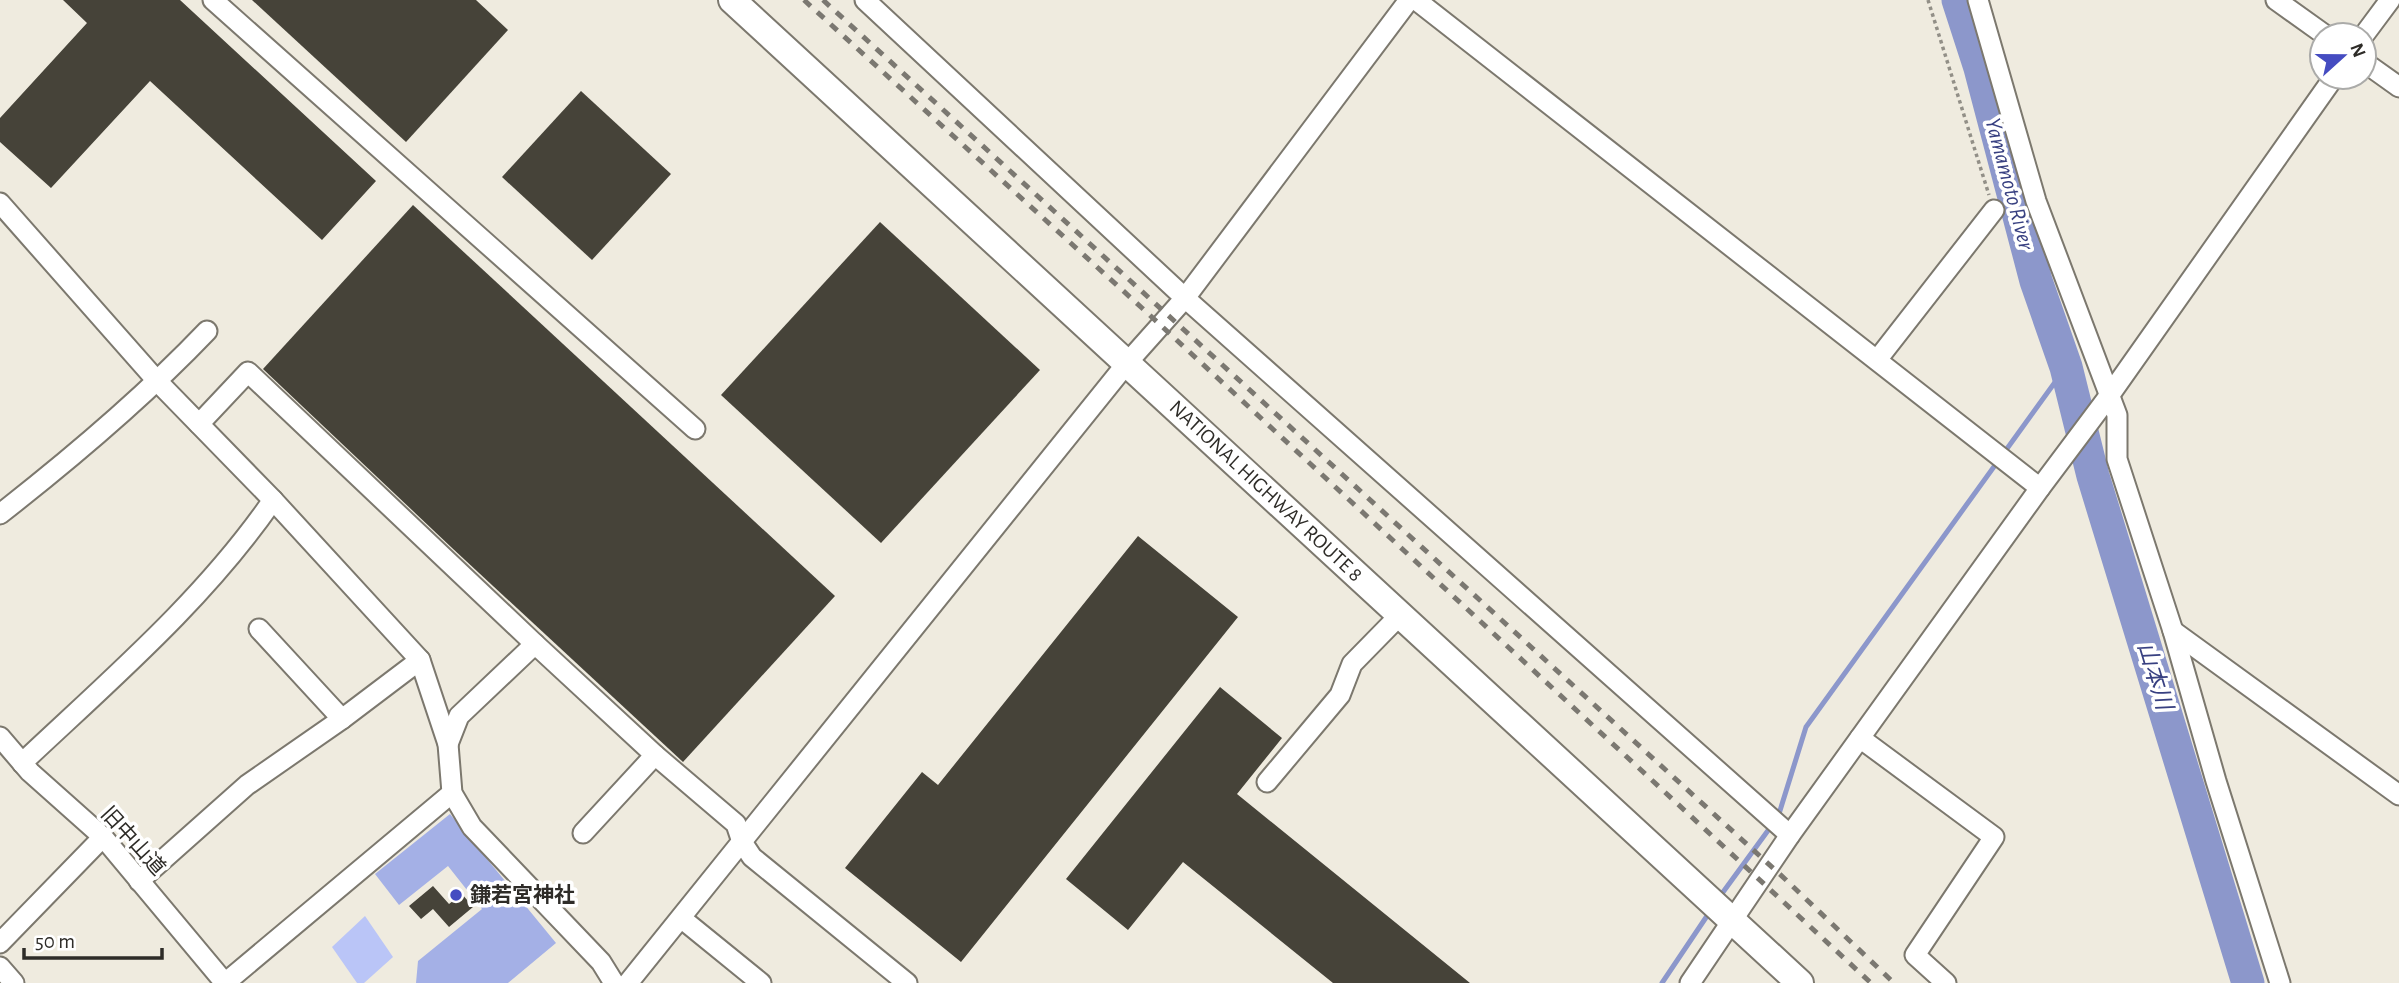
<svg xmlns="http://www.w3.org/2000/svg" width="2399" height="983" viewBox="0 0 2399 983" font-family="'Alegreya Sans','Noto Sans JP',sans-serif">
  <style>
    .green { fill: #bac5f7 }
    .forest { fill: #a4b0e6 }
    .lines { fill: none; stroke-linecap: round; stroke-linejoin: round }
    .stream { stroke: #8c97cb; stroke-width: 5 }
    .river { stroke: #8c97cb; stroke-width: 33 }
    .building { fill: #464339 }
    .minor-casing { stroke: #7c786e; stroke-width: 23 }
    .highway-casing { stroke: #7c786e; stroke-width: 30 }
    .path { stroke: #928f87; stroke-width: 3.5; stroke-dasharray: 3.5 3.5; stroke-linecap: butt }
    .minor { stroke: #fff; stroke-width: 19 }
    .highway { stroke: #fff; stroke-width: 26 }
    .rail { stroke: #7b7871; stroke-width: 5; stroke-dasharray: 9 9; stroke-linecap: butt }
    .poi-dot { fill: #454cc1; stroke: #fff; stroke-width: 2.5 }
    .labels { text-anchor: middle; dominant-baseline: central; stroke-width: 7; stroke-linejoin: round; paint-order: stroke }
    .street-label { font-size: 21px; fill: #2e2c28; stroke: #fff }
    .poi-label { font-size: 21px; font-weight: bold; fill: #2e2c28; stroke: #fff; text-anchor: start }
    .water-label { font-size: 23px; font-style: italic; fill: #384081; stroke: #fff }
  </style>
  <rect width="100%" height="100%" fill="#efebdf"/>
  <polygon class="green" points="365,916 393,957 364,983 357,983 332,947"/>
  <polygon class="forest" points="450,814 556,943 508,983 416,983 418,961 482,909 448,866 399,905 375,874"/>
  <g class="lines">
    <g class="stream">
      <polyline points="1778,817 1806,727 2066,367"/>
      <polyline points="1718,899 1772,825"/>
      <polyline points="1662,983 1711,910"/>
    </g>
    <polyline class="river" points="1958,0 1980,68 2036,281 2066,367 2093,476 2248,983"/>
  </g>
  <g class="building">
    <polygon points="63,0 180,0 376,181 322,240 150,81 51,188 0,142 0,118 87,23"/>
    <polygon points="252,0 476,0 508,30 406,142"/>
    <polygon points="581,91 671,174 592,260 502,177"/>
    <polygon points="413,205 835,596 683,762 451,547 263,369"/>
    <polygon points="880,222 1040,370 881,543 721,395"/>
    <polygon points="1138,536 1238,617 961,962 845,868 922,772 938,785"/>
    <polygon points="1220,687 1282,738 1237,794 1470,983 1333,983 1183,862 1128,930 1066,879"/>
    <polygon points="433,886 449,904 462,894 473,907 449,927 433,909 421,919 409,906"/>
  </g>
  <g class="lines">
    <defs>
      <g id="minor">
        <polyline points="213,0 695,429"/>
        <polyline points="865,0 1185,298 1790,835"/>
        <polyline points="1416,0 2040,488"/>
        <polyline points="1978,0 2036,201 2117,415 2117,459 2173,631 2216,781 2280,983"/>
        <polyline points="2276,0 2325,35"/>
        <polyline points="2364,35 2390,0"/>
        <polyline points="2364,62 2399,87"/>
        <polyline points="0,203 158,382 273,500 420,660 448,744 452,793 472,827 601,962 614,983"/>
        <polyline points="1877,360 1994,210"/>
        <polyline points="199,424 248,372 535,644 655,755 736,824 742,842 752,857 907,983"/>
        <path d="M0 514C73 457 143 398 207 331"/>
        <polyline points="259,629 342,719"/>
        <polyline points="2173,631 2399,795"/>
        <polyline points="0,737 30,772 103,837 225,983"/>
        <polyline points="1860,738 1994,837 1915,955 1946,983"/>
        <polyline points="448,744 459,716 535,644"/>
        <path d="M22 763C110 680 204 600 273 500"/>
        <polyline points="1267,782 1340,695 1352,664 1400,615"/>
        <polyline points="583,833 655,755"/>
        <polyline points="139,881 247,785 342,719 420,660"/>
        <polyline points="681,918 761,983"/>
        <polyline points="0,943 103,837"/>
        <polyline points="0,967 14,983"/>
        <polyline points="225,983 452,793"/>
        <polyline points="628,983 1127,363 1185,298 1409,0"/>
        <polyline points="1690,983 1790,835 2040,488 2109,396 2334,77"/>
      </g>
      <polyline id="highway" points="732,0 1800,983"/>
    </defs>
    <use href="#minor" class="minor-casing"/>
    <use href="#highway" class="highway-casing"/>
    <polyline class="path" points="1928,0 1989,195"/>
    <use href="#minor" class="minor"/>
    <use href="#highway" class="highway"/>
    <g class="rail">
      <polyline points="804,0 1142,308 1871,983"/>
      <polyline points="823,0 1785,879 1894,983"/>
    </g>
  </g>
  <circle class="poi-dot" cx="456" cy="895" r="7"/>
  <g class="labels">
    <g class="street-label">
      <text transform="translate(1266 491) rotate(43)">NATIONAL HIGHWAY ROUTE 8</text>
      <text transform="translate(133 841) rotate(48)">旧中山道</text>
    </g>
    <g class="poi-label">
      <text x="470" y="895">鎌若宮神社</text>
    </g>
    <g class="water-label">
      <text transform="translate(2009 184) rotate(75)">Yamamoto River</text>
      <text transform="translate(2154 676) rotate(73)">山本川</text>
    </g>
  </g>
  <g transform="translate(2343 56) rotate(69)"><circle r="33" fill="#ffffff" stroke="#ababa9" stroke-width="2"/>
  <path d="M0-5L12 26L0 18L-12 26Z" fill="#454cc1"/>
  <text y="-10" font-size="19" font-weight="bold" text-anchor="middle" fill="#2e2c28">N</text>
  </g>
  <path d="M24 948v10h138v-10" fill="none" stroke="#2e2c28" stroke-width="3.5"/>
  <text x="35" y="948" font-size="21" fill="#2e2c28" stroke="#ffffff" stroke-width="5" paint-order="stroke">50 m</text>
</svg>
